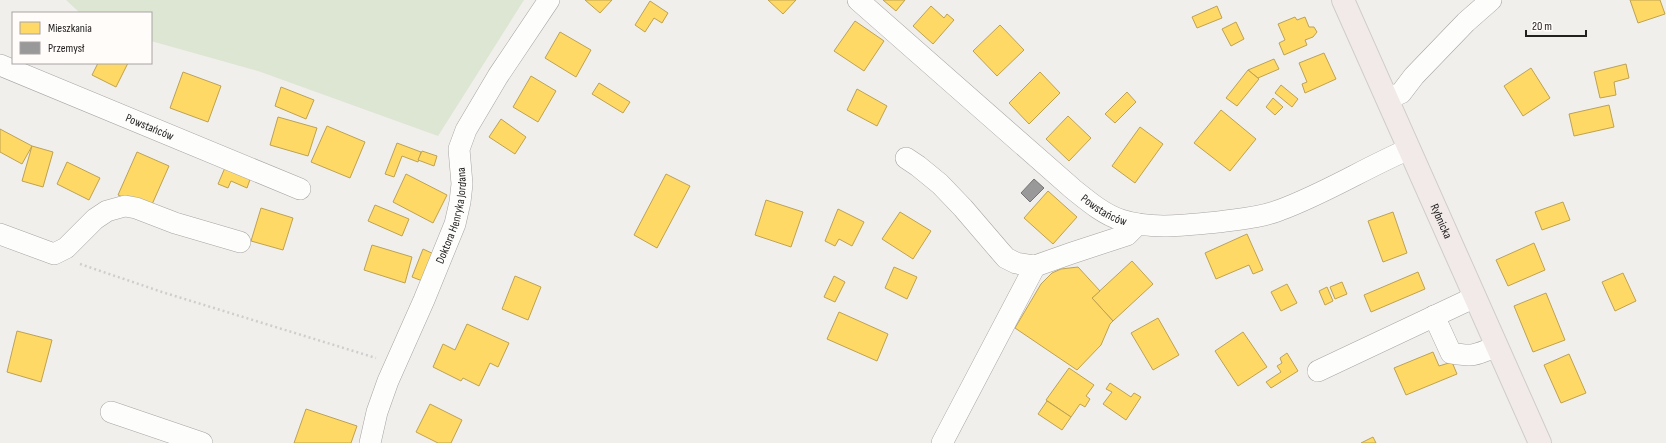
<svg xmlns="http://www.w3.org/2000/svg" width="1666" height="443" viewBox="0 0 1666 443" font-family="'Sofia Sans Condensed',sans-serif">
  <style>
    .green { fill: #dce6d2 }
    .homes { fill: #ffd966; stroke: #bda251 }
    .industry { fill: #999; stroke: #767575 }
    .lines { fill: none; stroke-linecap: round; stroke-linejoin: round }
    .minor-casing { stroke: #a6a4a2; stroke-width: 22 }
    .major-casing { stroke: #cecdcb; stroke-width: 24 }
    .path { stroke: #cfcecd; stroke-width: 2.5; stroke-dasharray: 2 3; stroke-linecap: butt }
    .minor { stroke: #fdfdfc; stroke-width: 21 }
    .major { stroke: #f2e9e9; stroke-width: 22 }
    .labels { text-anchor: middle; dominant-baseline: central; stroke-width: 4; stroke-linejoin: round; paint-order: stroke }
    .street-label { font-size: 12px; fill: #232120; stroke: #fffcfa }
  </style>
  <rect width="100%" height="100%" fill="#f1efec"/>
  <polygon class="green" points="66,0 524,0 438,136 258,71 151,41 151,13 80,13"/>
  <g class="homes">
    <polygon points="585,0 612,0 600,13"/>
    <polygon points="768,0 796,0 783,14"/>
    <polygon points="883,0 905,0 896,11"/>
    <polygon points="1630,0 1660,0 1665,14 1638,23"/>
    <polygon points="650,1 668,13 662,23 654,18 645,32 635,25"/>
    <polygon points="931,6 944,18 947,14 954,20 933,44 913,26"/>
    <polygon points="1217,6 1222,18 1197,28 1192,17"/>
    <polygon points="1295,17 1297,20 1305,17 1309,27 1314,27 1317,32 1313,37 1305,40 1307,45 1284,55 1279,43 1285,40 1278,24"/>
    <polygon points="855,21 884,41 864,71 834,51"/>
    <polygon points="1236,22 1244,39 1231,46 1222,29"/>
    <polygon points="1000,25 1024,50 997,76 973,51"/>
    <polygon points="560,32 591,50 576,77 545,58"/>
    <polygon points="1324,53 1336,79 1305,93 1302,84 1307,82 1299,63"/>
    <polygon points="1274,59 1279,69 1258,78 1248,70"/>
    <polygon points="98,63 128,63 116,87 92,75"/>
    <polygon points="1626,64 1629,78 1614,82 1616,95 1600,98 1594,72"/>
    <polygon points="1531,68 1550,98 1523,116 1504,86"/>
    <polygon points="1248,70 1259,79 1237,106 1226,98"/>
    <polygon points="183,72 221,86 208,122 170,108"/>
    <polygon points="1040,72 1060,93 1029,124 1009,103"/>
    <polygon points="531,76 556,91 538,122 513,107"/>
    <polygon points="599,83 630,102 623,113 592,94"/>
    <polygon points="1281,85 1298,99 1292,107 1275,93"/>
    <polygon points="281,87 314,100 306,119 275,106"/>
    <polygon points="857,89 887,106 877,126 847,110"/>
    <polygon points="1127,92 1136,102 1115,123 1105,114"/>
    <polygon points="1273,98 1283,107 1275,115 1266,107"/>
    <polygon points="1609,105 1614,127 1574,136 1569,114"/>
    <polygon points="1221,110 1256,139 1230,171 1194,143"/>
    <polygon points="1068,116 1091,138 1069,161 1046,139"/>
    <polygon points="278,117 317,128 308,156 270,145"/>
    <polygon points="501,119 526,137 515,154 489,137"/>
    <polygon points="327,126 365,142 350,178 311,162"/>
    <polygon points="1140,127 1163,144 1135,183 1112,166"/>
    <polygon points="0,129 32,146 22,164 0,152"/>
    <polygon points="397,143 421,152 418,162 402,156 394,177 385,174"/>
    <polygon points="32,146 53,152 43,187 22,181"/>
    <polygon points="422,151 437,156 434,166 418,160"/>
    <polygon points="137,152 169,166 150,209 118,195"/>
    <polygon points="67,162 100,178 89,200 57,184"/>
    <polygon points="227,163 252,174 247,188 231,181 228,188 218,184"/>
    <polygon points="406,174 447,195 433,223 393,202"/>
    <polygon points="666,174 690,186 657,248 634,235"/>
    <polygon points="1048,191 1077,217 1053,244 1024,218"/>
    <polygon points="766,200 803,212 791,247 755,235"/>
    <polygon points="1563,202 1570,220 1542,230 1535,212"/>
    <polygon points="375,205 409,219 402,236 368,221"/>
    <polygon points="261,208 293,218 283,250 251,241"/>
    <polygon points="838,209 864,222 852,246 839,239 835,246 825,241"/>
    <polygon points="900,212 931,231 913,259 882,239"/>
    <polygon points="1393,212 1407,253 1383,262 1368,221"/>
    <polygon points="1247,234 1263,270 1253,274 1249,265 1216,279 1205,253"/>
    <polygon points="1534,243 1545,270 1508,286 1496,260"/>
    <polygon points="372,245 412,257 405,283 364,270"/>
    <polygon points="423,249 436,255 425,282 412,277"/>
    <polygon points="1132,261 1153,284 1113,321 1092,298"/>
    <polygon points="894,267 917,277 907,299 885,288"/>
    <polygon points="1078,267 1100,291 1092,298 1113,321 1110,324 1101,345 1077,370 1015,328 1041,284 1052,273 1061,269"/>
    <polygon points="1418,272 1425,289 1371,312 1364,295"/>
    <polygon points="1623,273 1636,301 1615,311 1602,282"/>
    <polygon points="515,276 541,287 528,320 502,309"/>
    <polygon points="834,276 845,282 835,302 824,297"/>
    <polygon points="1342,282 1347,294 1335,299 1330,287"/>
    <polygon points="1287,284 1297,303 1281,311 1271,292"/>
    <polygon points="1327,287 1333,301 1325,305 1319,291"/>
    <polygon points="1546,293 1565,340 1533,352 1514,306"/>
    <polygon points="839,312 888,334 877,361 827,339"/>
    <polygon points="1158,318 1179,355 1153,370 1131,333"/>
    <polygon points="467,324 509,343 498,367 490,363 479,386 463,378 461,381 433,367 443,344 455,350"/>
    <polygon points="17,331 52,340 41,382 7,372"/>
    <polygon points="1243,332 1267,367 1238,386 1215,351"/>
    <polygon points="1433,352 1439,366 1452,362 1457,374 1406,395 1394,368"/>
    <polygon points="1287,353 1298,371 1271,388 1266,382 1281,372 1277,366 1282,363 1280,358"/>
    <polygon points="1569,354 1586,393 1561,403 1544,365"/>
    <polygon points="1069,368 1094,385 1086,396 1090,399 1085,407 1080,404 1071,417 1046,400"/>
    <polygon points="1110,383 1131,397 1134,393 1141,397 1126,420 1103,404 1112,392 1106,389"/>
    <polygon points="1047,401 1071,417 1062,430 1038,414"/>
    <polygon points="430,404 462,420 451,443 438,443 416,432"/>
    <polygon points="306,409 357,426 351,443 294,443"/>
    <polygon points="1373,437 1376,443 1361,443"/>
  </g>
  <polygon class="industry" points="1034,179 1044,188 1030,202 1021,193"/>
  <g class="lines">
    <defs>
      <g id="minor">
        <path id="s1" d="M858 0 1073 189C1088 201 1103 214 1121 220 1152 230 1186 225 1218 222 1239 219 1260 218 1280 210 1324 194 1365 168 1409 149"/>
        <path id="s2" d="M0 65 300 189"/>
        <polyline points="1387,99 1401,93 1414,76 1466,22 1491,0"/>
        <polyline points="906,158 918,166 940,184 963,208 999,250 1006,258 1016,263 1035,266 1072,253 1127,235 1138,224"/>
        <polyline points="0,234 54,254 66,248 95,219 107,211 125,206 136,208 175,223 240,242"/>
        <path d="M1434 316 1451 353C1474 357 1476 355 1497 346"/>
        <polyline points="1318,371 1475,297"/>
        <polyline points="111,412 202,443"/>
        <path id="s3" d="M370 443 377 412 388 381 424 300 455 224 460 202 462 184 459 149 466 130 498 76 549 0"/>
        <polyline points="942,443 1035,266"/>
      </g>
      <g id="major">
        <path id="s4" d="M1343 0 1540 443"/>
      </g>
    </defs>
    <use href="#minor" class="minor-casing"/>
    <use href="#major" class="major-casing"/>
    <polyline class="path" points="80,264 162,292 376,358"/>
    <use href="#minor" class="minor"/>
    <use href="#major" class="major"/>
  </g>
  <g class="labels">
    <g class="street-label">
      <text stroke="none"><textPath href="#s2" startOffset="162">Powstańców</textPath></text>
      <text stroke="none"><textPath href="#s1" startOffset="324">Powstańców</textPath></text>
      <text stroke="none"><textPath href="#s3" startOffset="243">Doktora Henryka Jordana</textPath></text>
      <text stroke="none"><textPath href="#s4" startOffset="242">Rybnicka</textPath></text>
    </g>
  </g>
  <rect x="12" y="12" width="140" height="52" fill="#fffcfa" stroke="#a7a4a3"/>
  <rect x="20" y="22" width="20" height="12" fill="#ffd966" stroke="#a7a4a3"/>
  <text x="48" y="32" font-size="12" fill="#232120">Mieszkania</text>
  <rect x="20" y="42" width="20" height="12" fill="#999999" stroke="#a7a4a3"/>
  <text x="48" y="52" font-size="12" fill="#232120">Przemysł</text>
  <path d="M1526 30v6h60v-6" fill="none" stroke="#232120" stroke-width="2"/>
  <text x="1532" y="30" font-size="12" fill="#232120" stroke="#fffcfa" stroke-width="3" paint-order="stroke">20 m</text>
</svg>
